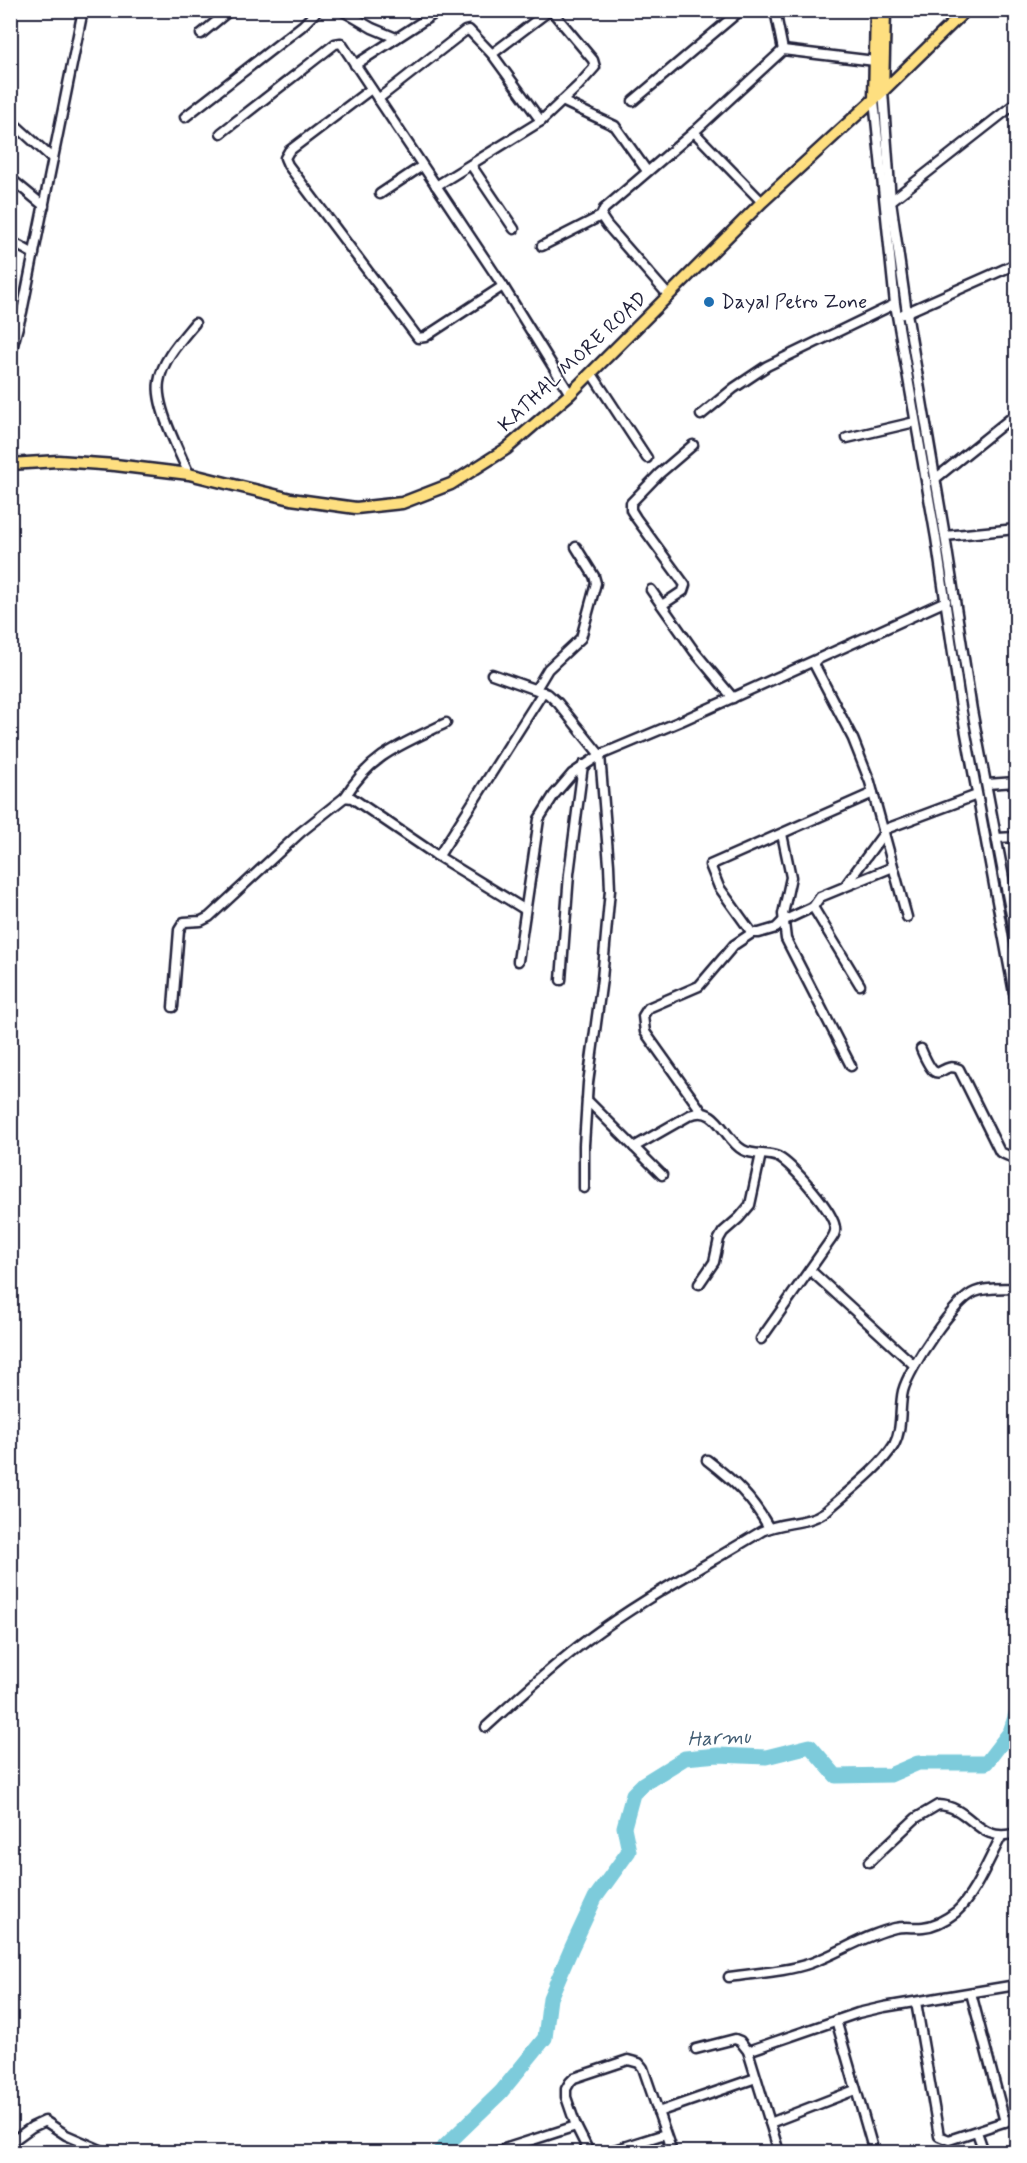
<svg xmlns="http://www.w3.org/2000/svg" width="1027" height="2163" viewBox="0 0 1027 2163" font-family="Mynerve,sans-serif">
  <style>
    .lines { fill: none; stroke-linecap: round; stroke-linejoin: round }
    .river { stroke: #7dcbdb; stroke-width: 15 }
    .minor-casing { stroke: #22223b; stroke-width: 13 }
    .major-casing { stroke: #22223b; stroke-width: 15 }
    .minor { stroke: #fff; stroke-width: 8 }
    .major { stroke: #fedf80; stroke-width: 10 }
    .poi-dot { fill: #1f6fb2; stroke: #fff; stroke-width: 2 }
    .labels { text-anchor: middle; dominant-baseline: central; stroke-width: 4.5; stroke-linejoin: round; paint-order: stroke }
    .poi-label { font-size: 20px; fill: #22223b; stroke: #fff; text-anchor: start }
    .street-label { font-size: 20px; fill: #22223b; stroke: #fff }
    .water-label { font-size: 21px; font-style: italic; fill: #425d73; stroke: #fff }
  </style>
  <rect width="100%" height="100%" fill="#fff"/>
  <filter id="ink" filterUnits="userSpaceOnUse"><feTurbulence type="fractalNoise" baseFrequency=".0167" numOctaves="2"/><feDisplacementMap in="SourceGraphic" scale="12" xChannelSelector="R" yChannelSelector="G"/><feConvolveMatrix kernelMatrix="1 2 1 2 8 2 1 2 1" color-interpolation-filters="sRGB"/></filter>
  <g filter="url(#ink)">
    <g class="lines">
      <polyline class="river" points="439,2152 501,2092 545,2038 550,1998 572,1947 595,1898 629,1851 624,1827 633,1794 643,1784 685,1758 718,1755 766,1757 810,1746 836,1776 890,1775 918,1763 986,1763 1010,1732 1016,1714"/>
      <defs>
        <g id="minor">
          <polyline points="341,10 372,28 396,38"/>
          <polyline points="775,10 783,50"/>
          <polyline points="201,34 230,10"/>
          <polyline points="355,65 440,10"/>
          <polyline points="371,89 289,151 285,158 288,165 418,338 425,337 503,286"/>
          <polyline points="883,91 891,201 907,313 945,536 972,710 1016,941"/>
          <polyline points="378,99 465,31 469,30 492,54"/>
          <polyline points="874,100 895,304 936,538 960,701 1016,1004"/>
          <polyline points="562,101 615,126 647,171"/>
          <polyline points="633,101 741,10"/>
          <polyline points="185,117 302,26 318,10"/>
          <polyline points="10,120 53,159"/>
          <polyline points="541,121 578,86 595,67 593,60 551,10"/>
          <polyline points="694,132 762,202"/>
          <polyline points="221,133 335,44 341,43 503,286 570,394"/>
          <polyline points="471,165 514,229"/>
          <polyline points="10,178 44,206"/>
          <polyline points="436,186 541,121 492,54 550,10"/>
          <polyline points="380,194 422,166"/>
          <polyline points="891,201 1016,103"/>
          <polyline points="10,241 34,254"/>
          <polyline points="542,246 601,216"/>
          <polyline points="669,296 607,225 601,216 604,209 694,132 783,50 875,61"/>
          <polyline points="903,314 1016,264"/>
          <polyline points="10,356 22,312 83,10"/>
          <polyline points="592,374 647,458"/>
          <polyline points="701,415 734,388 767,366 895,304"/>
          <polyline points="847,438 915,422"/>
          <path d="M189 474C179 451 155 406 159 382 162 360 181 340 195 323"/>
          <polyline points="935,479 1016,414"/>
          <polyline points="945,536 1016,529"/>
          <polyline points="651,590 694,651 733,698"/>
          <polyline points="662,605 683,591 685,585 636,518 631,510 631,503 659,474 693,445"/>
          <polyline points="813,662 853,739 870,782 907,917"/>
          <polyline points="492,674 548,694 558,703 600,755 609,865 610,890 602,979 588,1083 584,1145 584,1188"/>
          <polyline points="536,689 548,669 581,638 596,583 594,576 576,547"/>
          <polyline points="987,784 1016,782"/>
          <path d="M345 797C371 754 403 744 446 723"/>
          <polyline points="883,830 977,795"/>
          <polyline points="782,834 791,877 783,914 786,939 851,1066"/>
          <polyline points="997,838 1016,837"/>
          <polyline points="436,855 524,909"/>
          <polyline points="845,886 884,833"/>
          <polyline points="752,933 719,887 710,865 873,793"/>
          <polyline points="518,961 539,819 554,795 572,774 600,755 681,721 946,601"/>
          <polyline points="561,980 569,874 583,765"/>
          <polyline points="860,985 813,907 820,897 893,867"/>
          <polyline points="173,1007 179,930 184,922 201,921 209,917 301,832 345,797 352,798 436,855 440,854 543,692"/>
          <path d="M921 1049C940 1093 938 1060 959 1069L1000 1152 1011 1157 1016 1156"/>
          <polyline points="587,1100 662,1175"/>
          <polyline points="702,1112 645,1032 643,1016 648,1008 699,986 734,945 752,933 759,933 776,928 783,921 813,907"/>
          <path d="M634 1147 690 1115C717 1103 724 1140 743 1150 754 1156 767 1152 778 1157 793 1165 834 1212 835 1228 836 1233 833 1237 830 1241L761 1339"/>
          <polyline points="810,1270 914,1365"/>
          <polyline points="699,1284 714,1262 719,1239 723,1232 739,1218 750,1205 761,1154"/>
          <path d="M707 1460C734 1481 752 1497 769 1528"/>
          <path d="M486 1727C519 1697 551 1667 587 1640 642 1599 703 1567 762 1531 783 1521 806 1525 825 1512 846 1493 880 1468 894 1445 903 1428 899 1408 903 1391 909 1368 954 1300 975 1292 988 1287 1003 1289 1016 1288"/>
          <path d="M869 1862 916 1818 938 1805C972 1806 977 1845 1016 1833"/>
          <path d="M729 1977C755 1973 786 1972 811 1963 839 1953 865 1935 895 1928 905 1926 914 1928 923 1927 934 1926 947 1919 956 1912 975 1895 989 1859 1001 1837"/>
          <polyline points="971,1993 1005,2122"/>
          <polyline points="916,2002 939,2136 949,2140 1016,2118"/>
          <polyline points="836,2020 874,2152"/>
          <polyline points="696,2049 735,2039 740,2041 748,2051 779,2152"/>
          <polyline points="748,2051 858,2013 884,2007 1016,1985"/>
          <polyline points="658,2112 756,2078"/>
          <polyline points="770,2123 855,2090"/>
          <polyline points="977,2132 984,2152"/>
          <polyline points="10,2143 32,2127 45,2121 66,2135 105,2152"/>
          <polyline points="495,2152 576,2126"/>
          <polyline points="589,2152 576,2126 566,2097 566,2089 570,2082 574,2078 628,2060 639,2063 643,2068 672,2152"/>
          <polyline points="608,2152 665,2134"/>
        </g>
        <g id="major">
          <polyline points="883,91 885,10"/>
          <polyline points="874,100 876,10"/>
          <polyline points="10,464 58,461 115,465 189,474 291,499 356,508 402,503 451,484 506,449 570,394 762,202 883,91 966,10"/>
        </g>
      </defs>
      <use href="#minor" class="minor-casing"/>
      <use href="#major" class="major-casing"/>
      <use href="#minor" class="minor"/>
      <use href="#major" class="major"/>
    </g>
  </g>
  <circle class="poi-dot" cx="709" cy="302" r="6"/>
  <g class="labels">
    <g class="poi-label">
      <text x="721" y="302">Dayal Petro Zone</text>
    </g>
    <g class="street-label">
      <text transform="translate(573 362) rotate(-43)">KATHAL MORE ROAD</text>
    </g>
    <g class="water-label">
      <text transform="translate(719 1738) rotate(-3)">Harmu</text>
    </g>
  </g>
  <rect width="1027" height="2163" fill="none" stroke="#fff" stroke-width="36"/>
  <rect x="18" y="18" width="991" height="2127" fill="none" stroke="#22223b" stroke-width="2" filter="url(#ink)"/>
</svg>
